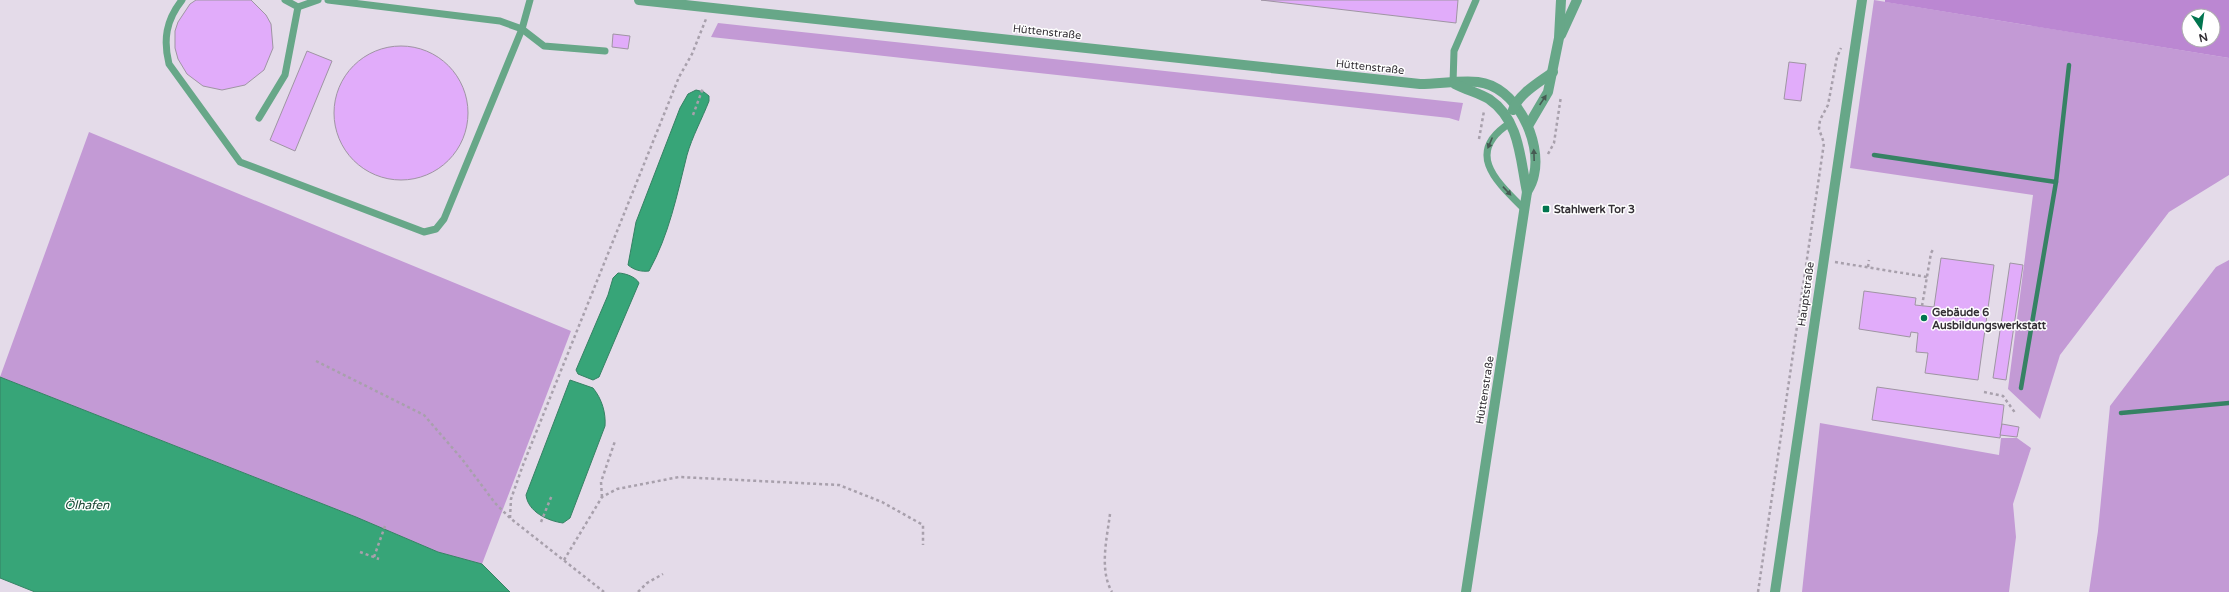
<svg xmlns="http://www.w3.org/2000/svg" width="2229" height="592" viewBox="0 0 2229 592" font-family="'Varela Round',sans-serif">
  <style>
    .green { fill: #c39ad5 }
    .forest { fill: #bb87d2; fill-rule: evenodd }
    .water { fill: #37a578; stroke: #368264 }
    .lines { fill: none; stroke-linecap: round; stroke-linejoin: round }
    .stream { stroke: #368264; stroke-width: 4.5 }
    .building { fill: #e1acfa; stroke: #9f95a3 }
    .path { stroke: #a8a0ac; stroke-width: 2.5; stroke-dasharray: 3 3; stroke-linecap: butt }
    .service { stroke: #67a788; stroke-width: 7 }
    .minor { stroke: #67a788; stroke-width: 10 }
    .oneway { fill: #465a53 }
    .poi-dot { fill: #01754f; stroke: #fff; stroke-width: 1.5 }
    .labels { text-anchor: middle; dominant-baseline: central; stroke-width: 3; stroke-linejoin: round; paint-order: stroke }
    .street-label { font-size: 11px; fill: #343036; stroke: #fff }
    .poi-label { font-size: 11px; font-weight: bold; fill: #343036; stroke: #fff; text-anchor: start }
    .water-label { font-size: 12px; font-style: italic; fill: #174431; stroke: #fff }
  </style>
  <rect width="100%" height="100%" fill="#e4dbe9"/>
  <g class="green">
    <polygon points="1874,0 2229,58 2229,175 2169,212 2060,355 2040,419 2008,389 2033,195 1850,168"/>
    <polygon points="718,23 1463,103 1459,121 1449,118 711,37"/>
    <polygon points="89,132 571,331 482,564 438,552 356,517 0,377"/>
    <polygon points="2229,260 2229,592 2089,592 2098,531 2110,406 2216,267"/>
    <polygon points="1820,423 1999,455 2001,438 2017,438 2031,448 2013,504 2016,537 2009,592 1802,592"/>
  </g>
  <path class="forest" d="M1885 0H2229V58L1885 2ZM2189 16H2213V40H2189Z"/>
  <g class="water">
    <path d="M696 90 704 92 709 96V101C702 119 692 137 687 155 677 195 669 235 649 271 641 272 634 270 628 265L636 222 680 108 688 94Z"/>
    <path d="M618 273C625 273 636 277 639 283L599 377 593 380 578 374 576 370 608 295 613 278Z"/>
    <polygon points="0,377 356,517 438,552 482,564 510,592 35,592 0,578"/>
    <path d="M570 380 593 388C602 399 606 413 605 426L570 518 563 523C548 521 528 512 526 495Z"/>
  </g>
  <g class="lines">
    <g class="stream">
      <polyline points="1874,155 2056,182"/>
      <polyline points="2021,388 2056,182 2069,65"/>
      <polyline points="2121,413 2229,403"/>
    </g>
  </g>
  <g class="building">
    <polygon points="196,0 251,0 266,15 271,24 273,48 264,70 245,85 222,90 203,86 187,74 178,59 175,48 175,31 178,22 190,4"/>
    <polygon points="1261,0 1458,0 1456,23"/>
    <polygon points="613,34 630,36 628,49 612,47"/>
    <circle cx="401" cy="113" r="67"/>
    <polygon points="307,51 332,61 295,151 270,140"/>
    <polygon points="1789,62 1806,64 1801,101 1784,99"/>
    <polygon points="1941,258 1994,265 1978,380 1925,373 1928,353 1916,352 1918,333 1911,332 1910,337 1859,329 1864,291 1916,298 1915,305 1934,307"/>
    <polygon points="2010,263 2023,265 2006,380 1993,378"/>
    <polygon points="1877,387 2004,405 2000,438 1872,420"/>
    <polygon points="2002,424 2019,427 2017,437 2000,435"/>
  </g>
  <g class="lines">
    <g class="path">
      <polyline points="693,115 703,88"/>
      <polyline points="1479,139 1484,111"/>
      <polyline points="1548,154 1554,143 1561,96"/>
      <polyline points="1835,262 1927,277"/>
      <polyline points="1868,267 1869,260"/>
      <polyline points="1922,306 1931,253 1934,248"/>
      <polyline points="316,361 424,415 462,459 495,503 510,518 604,592"/>
      <polyline points="1984,392 2003,396 2016,414"/>
      <polyline points="602,497 601,482 615,441"/>
      <path d="M1110 514C1107 538 1099 570 1112 592"/>
      <polyline points="510,518 511,499 523,465 679,77 692,54 706,19"/>
      <polyline points="541,522 552,495"/>
      <polyline points="360,552 379,559"/>
      <polyline points="374,557 385,526"/>
      <polyline points="564,560 602,497 617,489 679,477 839,485 882,502 923,525 923,545"/>
      <polyline points="638,592 647,583 663,574"/>
      <polyline points="1758,592 1824,143 1819,129 1820,120 1828,105 1837,57 1841,48"/>
    </g>
    <g class="service">
      <path d="M182 0C166 20 163 40 169 64L240 162 424 232 436 229 444 219 522 29 530 0"/>
      <polyline points="328,0 500,21 522,29 544,46 605,51"/>
      <polyline points="298,7 318,0"/>
      <polyline points="1453,83 1454,51 1476,0"/>
      <polyline points="259,118 285,75 298,7 285,0"/>
      <path d="M1510 123C1463 153 1498 183 1525 210"/>
    </g>
    <g class="minor">
      <path d="M639 0 1420 84C1439 84 1460 80 1478 82 1516 86 1542 141 1534 175 1533 181 1530 187 1527 192L1466 592"/>
      <polyline points="1561,35 1577,0"/>
      <path d="M1455 84C1466 90 1479 93 1489 99 1520 120 1520 159 1527 192"/>
      <path d="M1513 110C1518 94 1540 82 1553 72"/>
      <polyline points="1528,126 1548,92 1559,38 1561,0"/>
      <polyline points="1775,592 1862,0"/>
    </g>
  </g>
  <defs><path id="oneway-solid" d="M-6-.8H1V-3.2L6.5 0L1 3.2V.8H-6Z"/></defs>
  <g class="oneway">
    <use href="#oneway-solid" transform="translate(1543 100) rotate(-56)"/>
    <use href="#oneway-solid" transform="translate(1490 143) rotate(113)"/>
    <use href="#oneway-solid" transform="translate(1534 155) rotate(-92)"/>
    <use href="#oneway-solid" transform="translate(1507 191) rotate(47)"/>
  </g>
  <g class="poi-dot">
    <rect x="1542" y="205" width="8" height="8" rx="2"/>
    <circle cx="1924" cy="318" r="4"/>
  </g>
  <g class="labels">
    <g class="street-label">
      <text transform="translate(1047 32) rotate(6)">Hüttenstraße</text>
      <text transform="translate(1370 67) rotate(6)">Hüttenstraße</text>
      <text transform="translate(1806 294) rotate(-82)">Hauptstraße</text>
      <text transform="translate(1485 390) rotate(-81)">Hüttenstraße</text>
    </g>
    <g class="poi-label">
      <text x="1554" y="209">Stahlwerk Tor 3</text>
      <text x="1932" y="312">Gebäude 6<tspan x="1932" dy="13">Ausbildungswerkstatt</tspan></text>
    </g>
    <g class="water-label">
      <text x="87" y="505">Ölhafen</text>
    </g>
  </g>
  <g transform="translate(2201 28) rotate(167)"><circle r="19" fill="#ffffff" stroke="#aeacaf"/>
  <path d="M0-3L7 15L0 10L-7 15Z" fill="#01754f"/>
  <text y="-6" font-size="11" font-weight="bold" text-anchor="middle" fill="#343036">N</text>
  </g>
</svg>
